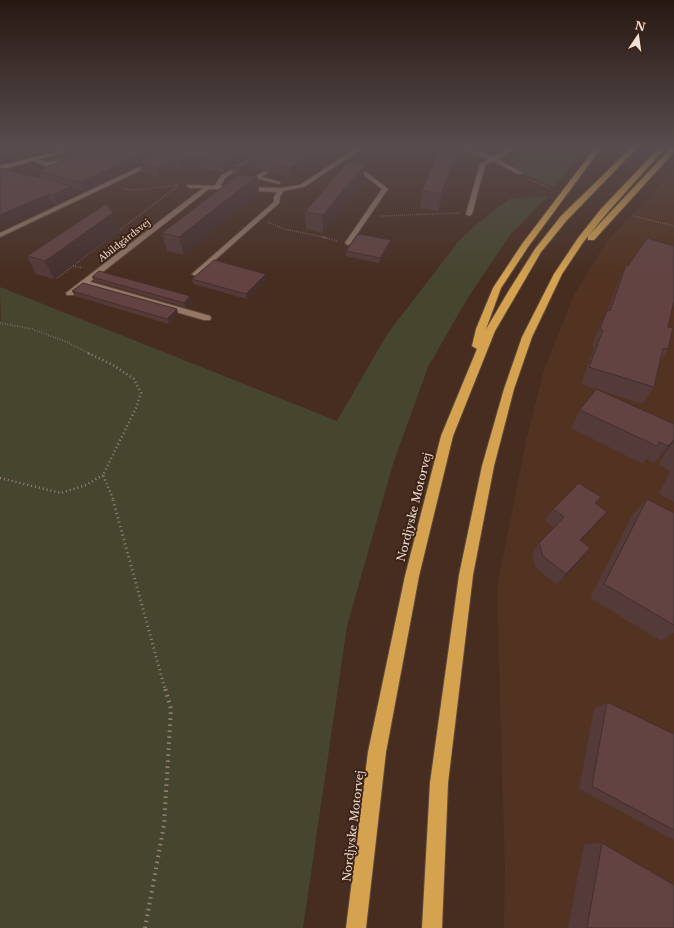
<svg xmlns="http://www.w3.org/2000/svg" width="674" height="928" viewBox="0 0 674 928" font-family="'Libre Baskerville',serif">
  <style>
    .built { fill: #523321 }
    .green { fill: #46462f }
    .lines { fill: none; stroke-linecap: round; stroke-linejoin: round }
    .service-casing { stroke: #5f4a3e; stroke-width: 2 }
    .minor-casing { stroke: #5f4a3e; stroke-width: 2 }
    .secondary-casing { stroke: #5f4a3e; stroke-width: 2 }
    .motorway-casing { stroke: #5f4a3e; stroke-width: 2 }
    .path-far4 { stroke: #978176; stroke-width: 1.5; stroke-dasharray: 0.5 1.5; stroke-linecap: butt }
    .path-far3 { stroke: #978176; stroke-width: 2; stroke-dasharray: 0.5 2; stroke-linecap: butt }
    .path-far2 { stroke: #978176; stroke-width: 2.5; stroke-dasharray: 1 3; stroke-linecap: butt }
    .path-far1 { stroke: #978176; stroke-width: 3; stroke-dasharray: 1 3.5; stroke-linecap: butt }
    .path { stroke: #978176; stroke-width: 4; stroke-dasharray: 1.5 4.5; stroke-linecap: butt }
    .service { fill: #947767; fill-rule: evenodd }
    .minor { fill: #947767; fill-rule: evenodd }
    .secondary { fill: #a88460; fill-rule: evenodd }
    .motorway { fill: #d5a34f; fill-rule: evenodd }
    .wall { fill: #543a39 }
    .shaded-wall { fill: #452f2e }
    .building { fill: #624342; stroke: #452f2e }
    .labels { text-anchor: middle; dominant-baseline: central; stroke-width: 4; stroke-linejoin: round; paint-order: stroke }
    .far-street-label { font-size: 9px; fill: #f2e1d8; stroke: #3c2316 }
    .street-label { font-size: 11px; fill: #f2e1d8; stroke: #3c2316 }
  </style>
  <rect width="100%" height="100%" fill="#472d20"/>
  <polygon class="built" points="674,170 674,928 504,928 505,869 497,588 526,441 544,370 574,295 607,241"/>
  <g class="green">
    <polygon points="527,148 592,148 589,151 582,153 554,187 524,174 512,162 515,156"/>
    <polygon points="548,196 510,235 467,299 428,367 393,464 347,626 303,928 0,928 0,321 1,321 0,287 337,421 388,333 458,242 477,224 509,199"/>
  </g>
  <g class="lines">
    <defs>
      <g id="service">
        <polygon points="33,157 46,162 70,159 73,161 46,166 31,160 31,158"/>
        <polygon points="242,164 247,165 225,178 219,188 215,188 214,187 221,176"/>
        <polygon points="265,171 268,173 262,177 280,182 280,184 258,179 248,184 243,183"/>
        <polygon points="81,281 87,281 210,316 211,318 210,320 204,320 81,285"/>
      </g>
      <g id="minor">
        <polygon points="357,148 363,148 304,187 283,191 280,197 279,203 198,275 196,276 192,274 274,202 274,197 277,192 209,189 73,295 67,295 66,293 203,188 190,188 187,186 188,185 281,188 300,185"/>
        <polygon points="460,148 467,148 493,157 506,150 507,148 511,148 510,152 497,159 523,173 518,174 493,161 485,165 472,214 469,216 466,214 480,164 489,159"/>
        <polygon points="152,161 155,163 154,164 0,237 0,233"/>
        <polygon points="354,163 388,189 350,244 348,245 345,243 382,189 352,166 352,164"/>
      </g>
      <polygon id="secondary" points="72,148 79,148 0,170 0,166"/>
      <g id="motorway">
        <polygon points="595,148 601,148 528,247 501,288 486,329 485,331 508,292 535,249 561,216 631,148 637,148 567,220 541,252 495,331 453,436 419,576 386,752 366,928 346,928 368,752 405,576 441,436 477,349 472,346 476,329 493,288 522,244"/>
        <polygon points="659,148 665,148 607,213 584,241 562,274 532,337 514,389 494,466 473,575 448,783 442,928 422,928 430,783 459,575 482,466 504,389 522,337 554,274 578,238 601,209"/>
        <polygon points="671,148 674,148 674,152 594,240 588,240 588,236"/>
      </g>
    </defs>
    <use href="#service" class="service-casing"/>
    <use href="#minor" class="minor-casing"/>
    <use href="#secondary" class="secondary-casing"/>
    <use href="#motorway" class="motorway-casing"/>
    <g class="path-far4">
      <polyline points="528,179 550,188"/>
      <polyline points="123,189 136,190 178,185"/>
      <polyline points="380,216 459,213"/>
      <polyline points="633,216 674,226"/>
      <polyline points="268,222 284,229 327,238"/>
      <polyline points="109,238 179,185"/>
    </g>
    <g class="path-far3">
      <polyline points="322,237 339,241"/>
      <polyline points="73,266 83,268"/>
      <polyline points="57,278 110,237"/>
      <polyline points="0,323 32,329 67,342 90,354"/>
    </g>
    <g class="path-far2">
      <polyline points="88,353 113,365 134,379 141,393 136,408 103,475 114,501"/>
      <polyline points="0,478 61,493 86,485 103,475"/>
    </g>
    <polyline class="path-far1" points="113,500 165,689"/>
    <polyline class="path" points="145,928 164,825 171,709 165,688"/>
    <use href="#service" class="service"/>
    <use href="#minor" class="minor"/>
    <use href="#secondary" class="secondary"/>
    <use href="#motorway" class="motorway"/>
  </g>
  <g class="wall">
    <polygon points="60,148 262,148 262,150 267,148 348,148 339,153 334,151 290,177 257,168 243,175 257,176 259,193 184,255 167,251 162,233 237,176 233,175 232,168 224,173 192,165 181,171 175,169 160,177 141,172 140,166 83,191 72,188 75,195 57,204 53,203 28,176 41,178 38,171 72,157 67,153 65,148 62,149"/>
    <polygon points="459,152 438,211 420,208 422,191"/>
    <polygon points="364,180 323,233 306,229 305,212"/>
    <polygon points="119,231 54,279 36,274 27,256"/>
    <polygon points="391,240 391,245 379,263 346,256 346,251"/>
    <polygon points="626,265 628,266 668,327 668,349 660,362 654,387 642,404 597,389 674,424 674,502 659,494 670,471 659,465 667,450 654,463 646,459 643,464 571,428 580,410 596,389 581,384 594,347 592,346 599,327 608,310 618,282"/>
    <polygon points="266,274 267,279 247,299 193,284 192,279"/>
    <polygon points="92,277 192,301 185,307 94,281"/>
    <polygon points="72,291 177,309 178,314 169,324 75,296"/>
    <polygon points="601,497 596,504 597,524 581,541 590,548 581,560 557,585 535,567 532,555 539,543 554,528 545,521 553,509"/>
    <polygon points="647,499 674,513 674,633 661,641 590,598 632,516"/>
    <polygon points="607,702 674,734 674,840 579,789 594,709"/>
    <polygon points="602,843 674,928 568,928 584,844"/>
  </g>
  <g class="shaded-wall">
    <polygon points="3,148 39,148 9,155 11,159 0,162 0,152"/>
    <polygon points="69,148 72,148 76,157 72,157"/>
    <polygon points="158,148 180,148 139,163 140,166 83,191 80,182"/>
    <polygon points="252,148 262,148 262,151 232,166 232,168 224,173 222,164"/>
    <polygon points="325,148 334,148 334,151 290,177 289,168"/>
    <polygon points="340,148 348,148 339,153"/>
    <polygon points="458,148 460,148 459,152 438,211 441,194"/>
    <polygon points="190,156 192,165 181,171 179,162"/>
    <polygon points="256,159 257,168 241,177 239,168"/>
    <polygon points="173,160 175,169 160,177 157,168"/>
    <polygon points="365,164 364,180 323,233 323,215"/>
    <polygon points="257,176 259,193 184,255 179,237"/>
    <polygon points="71,186 75,195 57,204 53,195"/>
    <polygon points="49,194 53,203 0,227 0,215"/>
    <polygon points="113,213 119,231 54,279 45,261"/>
    <polygon points="391,240 391,245 379,263 380,258"/>
    <polygon points="266,274 267,279 247,299 246,294"/>
    <polygon points="190,296 192,301 185,307 184,303"/>
    <polygon points="177,309 178,314 169,324 167,319"/>
    <polygon points="674,440 674,441 667,450 654,463"/>
    <polygon points="607,512 597,524 571,552 580,540"/>
    <polygon points="590,548 581,560 557,585 566,574"/>
  </g>
  <g class="building">
    <polygon points="0,148 3,148 6,150 0,152"/>
    <polygon points="68,148 158,148 80,182 38,171 77,154 75,153 77,152 77,150 72,148"/>
    <polygon points="171,148 252,148 222,164 190,156 179,162 173,160 157,168 139,163"/>
    <polygon points="267,148 277,148 290,151 295,148 294,148 325,148 289,168 256,159 239,168 232,166"/>
    <polygon points="440,148 458,148 441,194 422,191"/>
    <polygon points="348,161 365,164 323,215 305,212"/>
    <polygon points="0,168 28,176 31,175 71,186 53,195 49,194 0,215"/>
    <polygon points="238,175 257,176 179,237 162,233"/>
    <polygon points="106,204 113,213 45,261 27,256"/>
    <polygon points="358,234 391,240 380,258 346,251"/>
    <polygon points="647,238 674,246 674,301 668,327 673,328 668,349 663,348 654,387 589,367 603,330 600,329 607,310 610,311 626,265 628,266"/>
    <polygon points="214,260 266,274 246,294 192,279"/>
    <polygon points="99,271 190,296 184,303 92,277"/>
    <polygon points="83,283 177,309 167,319 72,291"/>
    <polygon points="596,389 674,424 674,440 668,446 659,442 657,446 580,410"/>
    <polygon points="579,483 601,497 595,503 607,512 580,540 590,548 566,574 543,556 539,543 564,517 553,509"/>
    <polygon points="647,499 674,513 674,625 604,584"/>
    <polygon points="607,702 674,734 674,830 592,786"/>
    <polygon points="602,843 674,885 674,928 587,928"/>
  </g>
  <linearGradient id="sky" x2="0" y2="1"><stop stop-color="#271912"/><stop offset="0.53" stop-color="#584c4e"/><stop offset="1" stop-color="#584c4e" stop-opacity="0"/></linearGradient>
  <rect width="674" height="277" fill="url(#sky)"/>
  <g class="labels">
    <g class="far-street-label">
      <text transform="translate(124 240) rotate(-38)">Abildgårdsvej</text>
    </g>
    <g class="street-label">
      <text transform="translate(414 507) rotate(-76)">Nordjyske Motorvej</text>
      <text transform="translate(353 826) rotate(-83)">Nordjyske Motorvej</text>
    </g>
  </g>
  <g transform="translate(638 36) rotate(13)" stroke="#3c2316" stroke-width="3" paint-order="stroke">
  <path d="M0-3L7 15L0 10L-7 15Z" fill="#f2e1d8"/>
  <text y="-6" font-size="11" font-weight="bold" text-anchor="middle" fill="#f2e1d8">N</text>
  </g>
</svg>
